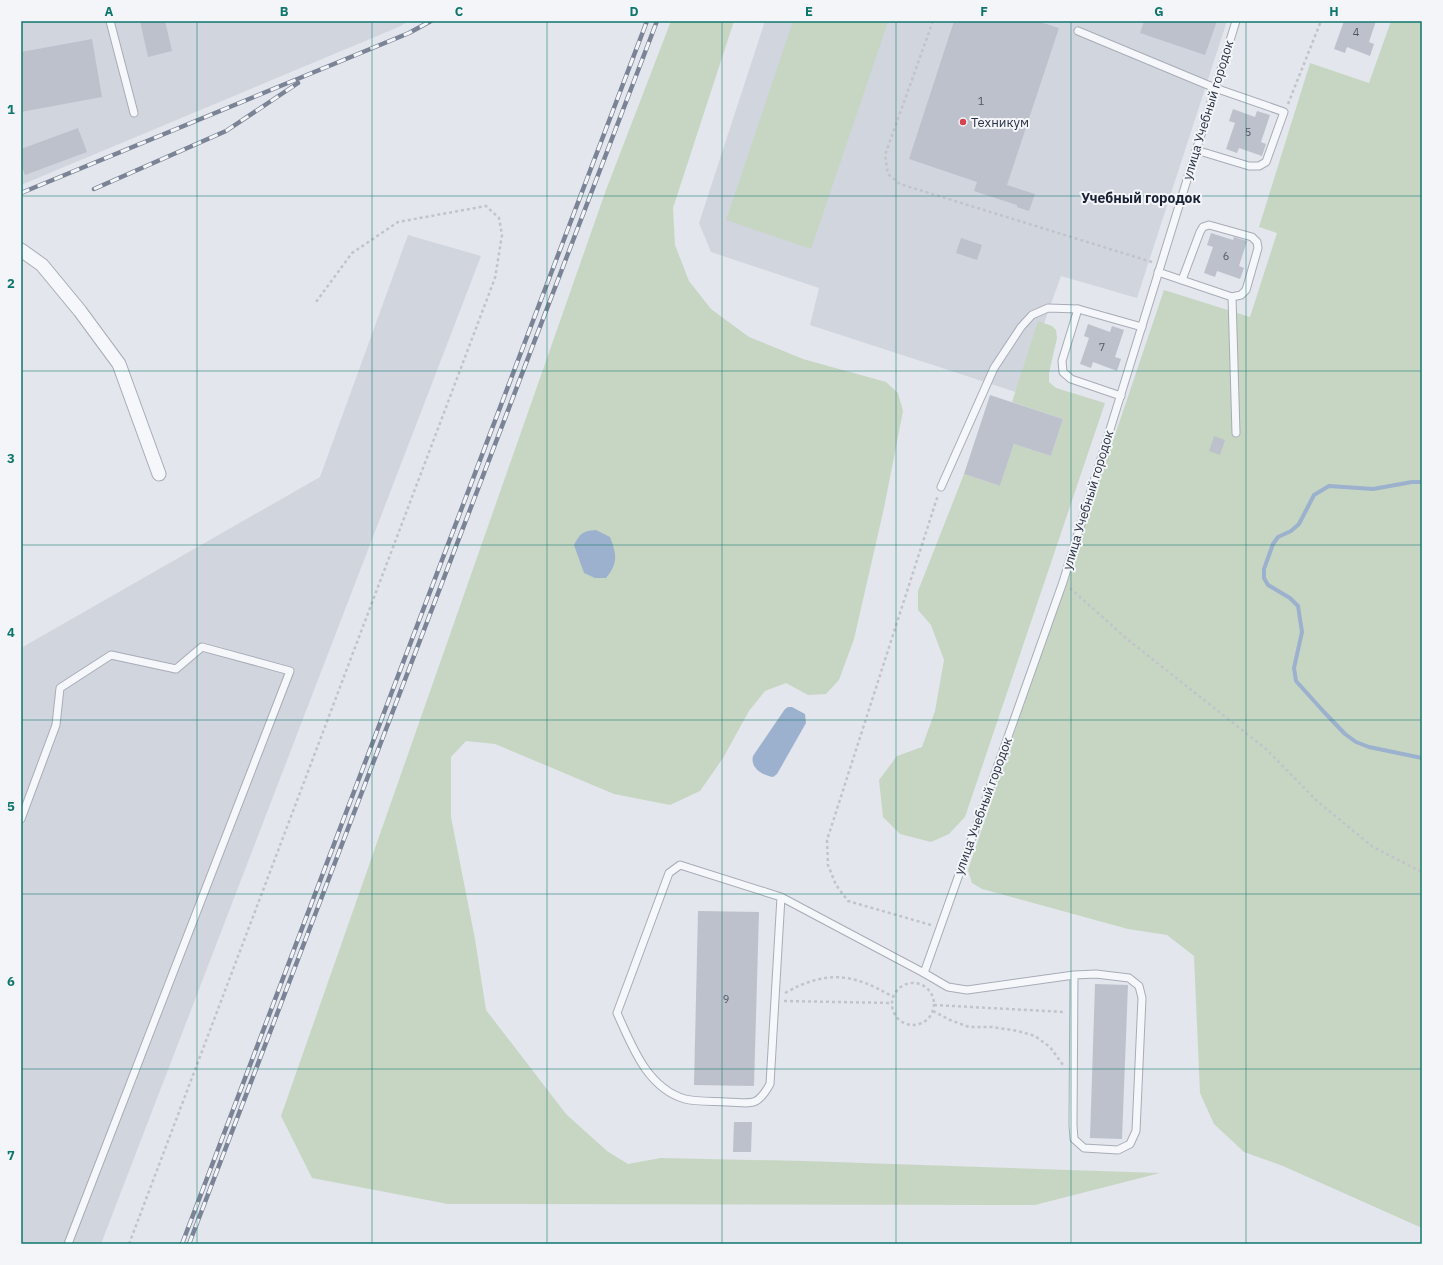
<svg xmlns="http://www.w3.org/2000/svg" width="1443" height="1265" viewBox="0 0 1443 1265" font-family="'IBM Plex Sans',sans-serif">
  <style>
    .built { fill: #d1d5de }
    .green { fill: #c7d6c3 }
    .water { fill: #9cb1cd }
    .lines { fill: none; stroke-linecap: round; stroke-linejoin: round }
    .stream { stroke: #9cb1cd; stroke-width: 4 }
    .building { fill: #bdc1cc }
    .service-casing { stroke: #a7acb7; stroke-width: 9 }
    .minor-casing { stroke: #a7acb7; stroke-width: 15 }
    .path { stroke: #c1c4cb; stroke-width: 2.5; stroke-dasharray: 3 3; stroke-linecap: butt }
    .service { stroke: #f6f7fa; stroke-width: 7 }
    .minor { stroke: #f6f7fa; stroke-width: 13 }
    .rail-casing { stroke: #7b8496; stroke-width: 4.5 }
    .rail { stroke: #f3f5f9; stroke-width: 3; stroke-dasharray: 9; stroke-linecap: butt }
    .grid { fill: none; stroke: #0f766e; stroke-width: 1; stroke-opacity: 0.55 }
    .poi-dot { fill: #d7424f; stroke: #f3f5f9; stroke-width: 1.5 }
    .labels { text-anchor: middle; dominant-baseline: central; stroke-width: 4; stroke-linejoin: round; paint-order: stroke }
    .number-label { font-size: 11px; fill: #4e5667 }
    .street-label { font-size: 13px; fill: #293245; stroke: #f3f5f9 }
    .poi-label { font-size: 13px; fill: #293245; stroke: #f3f5f9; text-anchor: start }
    .neighbourhood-label { font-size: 14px; font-weight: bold; fill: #1b2336; stroke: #f3f5f9 }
    .neatline { fill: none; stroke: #0f766e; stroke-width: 1.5 }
    .grid-label { font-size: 13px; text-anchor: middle; font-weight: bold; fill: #0f766e }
  </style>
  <rect width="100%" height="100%" fill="#e3e6ec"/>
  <g class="built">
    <polygon points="21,21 408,21 401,26 21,185"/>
    <polygon points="765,21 1227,21 1137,298 1061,276 1019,393 810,325 819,288 711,252 699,223"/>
    <polygon points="408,235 481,256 101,1244 21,1244 21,648 320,477"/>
  </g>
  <g class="green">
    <polygon points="671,21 734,21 673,208 675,245 689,281 711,309 749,337 803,359 886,382 898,393 903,411 884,508 854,639 839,680 826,694 808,695 786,683 765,691 749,711 723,758 700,791 670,805 614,794 495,744 466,741 451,757 451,817 475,939 486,1010 566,1114 607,1151 628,1164 661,1158 805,1161 1160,1173 1035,1205 448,1204 312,1178 281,1116 606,190"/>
    <polygon points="793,21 885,21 888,22 811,249 726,220"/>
    <polygon points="1391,21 1422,21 1422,1228 1283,1166 1244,1152 1214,1124 1200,1093 1194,956 1167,935 1128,929 982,889 972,883 968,870 1164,290 1250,317 1277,233 1259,227 1310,63 1369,83"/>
    <polygon points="1038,321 1052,326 1056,330 1057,338 1049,373 1049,382 1056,388 1105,403 965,817 949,834 931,842 900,834 883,817 879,780 897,756 922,747 935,711 944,660 931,625 918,610 918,591 964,474 1000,486 1014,444 1051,456 1063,419 1012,402"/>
  </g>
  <g class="water">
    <path d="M596 530 610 537C617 555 618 563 606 578H595L584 573 574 545C580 533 583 531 596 530Z"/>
    <path d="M788 707H792L805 714 806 723 777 774 773 777C762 775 750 768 753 756L785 709Z"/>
  </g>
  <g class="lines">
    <polyline class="stream" points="1422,482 1412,482 1373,489 1329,486 1314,495 1299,524 1291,531 1278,537 1273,544 1264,569 1264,578 1268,585 1290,598 1298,606 1302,632 1294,668 1296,681 1324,712 1345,734 1356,742 1369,747 1422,758"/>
  </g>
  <g class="building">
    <polygon points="140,21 165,21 172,51 148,57"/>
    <polygon points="954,21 1037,21 1059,28 1007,185 1035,194 1029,211 1017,207 1017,205 974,191 977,182 909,159"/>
    <polygon points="1144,21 1217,21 1205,55 1140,33"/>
    <polygon points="1344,21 1376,21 1369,42 1374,44 1370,56 1347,47 1345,53 1334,49"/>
    <polygon points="92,39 102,97 21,112 21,52"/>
    <polygon points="1233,109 1255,117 1257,111 1270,115 1261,142 1266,144 1262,156 1239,148 1237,153 1226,149 1235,123 1229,121"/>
    <polygon points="78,128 87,152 25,175 21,164 21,149"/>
    <polygon points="1211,233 1233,240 1234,237 1247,241 1239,266 1244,268 1240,279 1217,271 1215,277 1204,273 1213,247 1207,245"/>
    <polygon points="961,238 982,245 977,260 956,253"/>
    <polygon points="1088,324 1110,332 1112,326 1124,330 1115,357 1121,359 1117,371 1093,362 1091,368 1080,364 1089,338 1084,336"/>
    <polygon points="990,395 1063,419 1051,456 1014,444 1000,486 964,474"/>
    <polygon points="1214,436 1225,440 1220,455 1209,451"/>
    <polygon points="698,911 759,912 754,1086 694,1085"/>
    <polygon points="1095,984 1128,985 1122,1139 1090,1138"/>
    <polygon points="734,1122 752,1122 751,1152 733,1152"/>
  </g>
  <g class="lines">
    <defs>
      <g id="service">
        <polyline points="110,21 134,113"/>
        <polyline points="1078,31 1215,88 1284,112 1266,162 1259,166 1249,166 1196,150"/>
        <polyline points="1158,272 1232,297"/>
        <polyline points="1182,280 1200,232 1203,227 1209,225 1252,237 1257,242 1258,248 1246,290 1241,295 1232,297 1236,433"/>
        <polyline points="1078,309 1062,361 1063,372 1071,379 1121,396"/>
        <polyline points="941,487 994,368 1021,327 1032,315 1048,308 1078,309 1142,327"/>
        <polyline points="21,819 56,725 60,688 111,655 176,669 202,647 290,671 68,1244"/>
        <path d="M781 897 770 1084C757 1107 753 1103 728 1102 716 1101 696 1102 685 1099 647 1088 632 1046 617 1013L669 873 680 865 781 897 924 973 948 987 967 990 1074 975 1096 974 1129 978 1139 986 1142 998 1136 1131 1130 1144 1118 1150 1084 1148 1074 1139 1073 1125 1074 975"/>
        <polyline points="924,973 1063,582 1236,21"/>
      </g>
      <polyline id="minor" points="21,250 42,265 80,311 119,364 159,474"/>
    </defs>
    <use href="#service" class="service-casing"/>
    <use href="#minor" class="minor-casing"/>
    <g class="path">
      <polyline points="933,21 885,155 888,174 900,184 1152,262"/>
      <polyline points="1288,104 1321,21"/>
      <polyline points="1070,588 1127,639 1266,749 1317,801 1373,847 1422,872"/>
      <polyline points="931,925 848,901 836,885 828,865 827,840 938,495"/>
      <circle cx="913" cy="1004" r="21"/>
      <path d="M785 993C826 970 853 973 893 997"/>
      <polyline points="784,1001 892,1003"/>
      <polyline points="934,1005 1065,1012"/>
      <polyline points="933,1011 950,1020 969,1027 992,1027 1018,1031 1035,1036 1050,1047 1063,1065"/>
      <polyline points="129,1244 495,278 502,235 499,218 486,206 398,222 352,253 316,302"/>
    </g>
    <use href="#service" class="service"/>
    <use href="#minor" class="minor"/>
    <defs>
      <g id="rail">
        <polyline points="94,189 226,131 298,83"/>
        <polyline points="21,193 409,33 431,21"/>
        <polyline points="182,1244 647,21"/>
        <polyline points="189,1244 657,21"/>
      </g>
    </defs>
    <use href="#rail" class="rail-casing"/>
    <use href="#rail" class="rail"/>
  </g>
  <path class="grid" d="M197 21V1244M372 21V1244M547 21V1244M722 21V1244M896 21V1244M1071 21V1244M1246 21V1244M21 196H1422M21 371H1422M21 545H1422M21 720H1422M21 894H1422M21 1069H1422"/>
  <circle class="poi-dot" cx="963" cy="122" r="4"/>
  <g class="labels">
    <g class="number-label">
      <text x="1356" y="32">4</text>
      <text x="981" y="101">1</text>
      <text x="1248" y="132">5</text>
      <text x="1226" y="256">6</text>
      <text x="1102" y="347">7</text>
      <text x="726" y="999">9</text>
    </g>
    <g class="street-label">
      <text transform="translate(1208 110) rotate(-73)">улица Учебный городок</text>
      <text transform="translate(1088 500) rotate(-73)">улица Учебный городок</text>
      <text transform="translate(983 806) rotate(-70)">улица Учебный городок</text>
    </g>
    <g class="poi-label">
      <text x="971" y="122">Техникум</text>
    </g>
    <g class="neighbourhood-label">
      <text x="1141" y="198">Учебный городок</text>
    </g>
  </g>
  <rect width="1443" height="1265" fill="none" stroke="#f3f5f9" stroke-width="44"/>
  <rect x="22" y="22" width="1399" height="1221" class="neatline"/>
  <g class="grid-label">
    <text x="109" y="16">A</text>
    <text x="284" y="16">B</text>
    <text x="459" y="16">C</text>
    <text x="634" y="16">D</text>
    <text x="809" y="16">E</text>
    <text x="984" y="16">F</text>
    <text x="1159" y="16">G</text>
    <text x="1334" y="16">H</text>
    <text x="11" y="114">1</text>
    <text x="11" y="288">2</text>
    <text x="11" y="463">3</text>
    <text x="11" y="637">4</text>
    <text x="11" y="811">5</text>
    <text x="11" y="986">6</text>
    <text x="11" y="1160">7</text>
  </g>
</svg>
